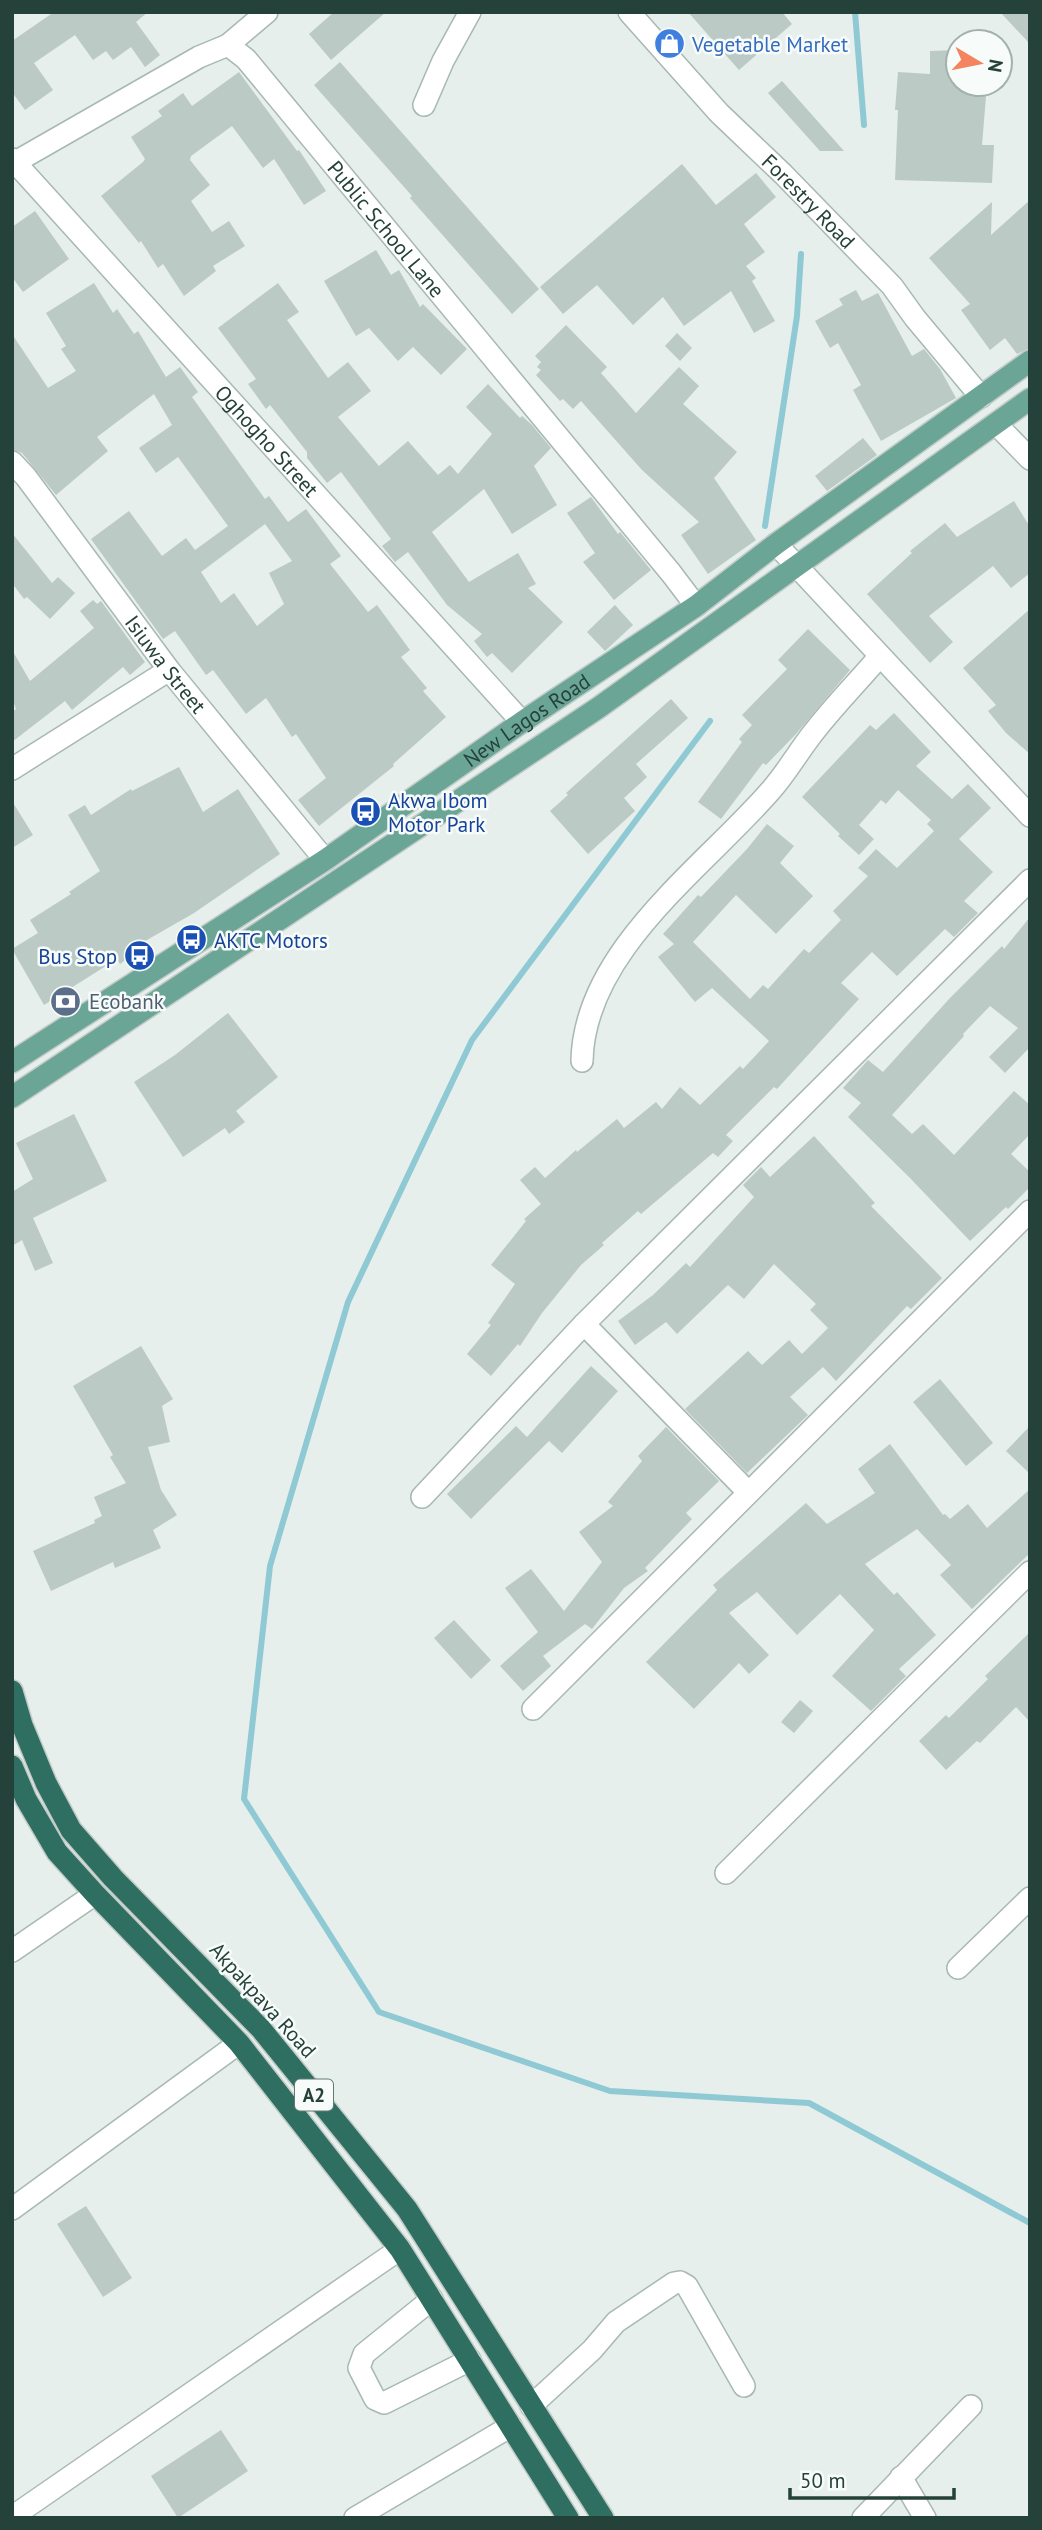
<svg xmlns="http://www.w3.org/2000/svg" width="1042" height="2530" viewBox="0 0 1042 2530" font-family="'PT Sans',sans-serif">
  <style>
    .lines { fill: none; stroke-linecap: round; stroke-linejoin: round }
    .stream { stroke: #8ec9d4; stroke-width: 6 }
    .building { fill: #bbcac4; fill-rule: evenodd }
    .minor-casing { stroke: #a8b8b2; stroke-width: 24 }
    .major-casing { stroke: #c2cac8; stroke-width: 24 }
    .highway-casing { stroke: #c2cac8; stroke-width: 24 }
    .minor { stroke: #fff; stroke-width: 21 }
    .major { stroke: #6aa596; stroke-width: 21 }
    .highway { stroke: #2f6f62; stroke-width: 21 }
    .labels { text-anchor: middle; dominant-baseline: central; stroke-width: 5; stroke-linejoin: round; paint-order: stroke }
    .shield { fill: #f7fbf9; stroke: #637a73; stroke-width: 2 }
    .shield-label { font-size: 19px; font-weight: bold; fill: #24423a }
    .shop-label { font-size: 21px; fill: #366cbe; stroke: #f7fbf9; text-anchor: start }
    .street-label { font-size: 21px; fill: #24423a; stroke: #f7fbf9 }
    .transit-label { font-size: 21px; fill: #164399; stroke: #f7fbf9; text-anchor: start }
    .service-label { font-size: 21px; fill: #4e5e75; stroke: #f7fbf9; text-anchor: start }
  </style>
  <rect width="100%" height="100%" fill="#e6efeb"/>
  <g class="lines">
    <g class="stream">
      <polyline points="855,12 864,125"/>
      <polyline points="765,526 797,316 801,254"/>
      <polyline points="710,721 472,1040 348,1302 270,1566 244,1799 379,2012 610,2091 809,2103 1030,2223"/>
    </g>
  </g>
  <g class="building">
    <polygon points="54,12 148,12 136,22 160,55 145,67 131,47 113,60 106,51 93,60 75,35 34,63 53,90 25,110 12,92 12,41"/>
    <polygon points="334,12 386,12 331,60 309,34"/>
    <polygon points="688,12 782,12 792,24 739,70"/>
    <polygon points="1000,12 1030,12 1030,44"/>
    <polygon points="958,50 958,84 987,84 982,145 994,145 992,183 895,180 898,110 895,110 898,72 930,74 930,51"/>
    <polygon points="340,62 539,289 512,314 410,198 412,196 314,85"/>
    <polygon points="239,72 297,151 299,150 326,191 304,205 274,159 263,168 232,126 191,156 190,160 210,185 191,201 212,232 229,221 245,246 213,266 216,271 184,296 163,264 158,268 141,241 139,243 101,196 143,162 145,159 131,137 162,116 158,111 183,93 192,106"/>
    <polygon points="782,81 844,151 820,151 768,93"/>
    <polygon points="682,164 716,205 756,173 776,197 744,224 765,252 746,266 756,278 752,281 775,321 754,333 731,291 684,326 663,297 633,325 597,285 563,314 540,287"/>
    <polygon points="1030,200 1030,348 1017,354 1005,338 990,350 961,310 970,304 929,258 992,202 991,235"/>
    <polygon points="35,211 69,259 23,292 12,277 12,227"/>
    <polygon points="376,250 391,275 399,270 420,307 423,304 467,349 441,375 413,347 398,361 369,328 356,336 324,281"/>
    <path d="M94 283 113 313 117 309 134 334 138 331 166 377 180 367 198 392 192 397 265 499 269 496 288 522 306 509 341 556 330 564 368 612 377 605 410 650 401 657 427 688 423 691 446 717 393 764 394 766 319 826 298 800 326 778 296 734 292 737 266 698 246 714 213 670 206 675 175 631 163 639 91 539 129 511 162 556 186 538 195 550 228 526 178 457 156 473 139 448 172 425 154 394 97 437 108 451 56 495 22 453 12 449V334L48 388 76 371 61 349 66 346 46 313ZM265 524 292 561 269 573 284 604 257 626 234 593 221 603 201 572Z"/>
    <polygon points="278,283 299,312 287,320 328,378 348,362 371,391 338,417 379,466 408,441 438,475 450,465 458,474 492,434 466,407 488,384 520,418 522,416 532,425 551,448 534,466 557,505 512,534 484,489 432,532 469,582 518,553 536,584 528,588 563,622 512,673 492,653 487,657 474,641 482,634 447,605 408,552 395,562 382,546 391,539 341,472 327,483 307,458 307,452 270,405 266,409 248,384 256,379 218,328"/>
    <polygon points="856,290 862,301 878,293 912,356 924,349 940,369 956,398 881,441 853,390 861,385 838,343 830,348 815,321 843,305 839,299"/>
    <polygon points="566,325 607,367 601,373 636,413 679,367 699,386 683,404 737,452 714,478 756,540 708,574 681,535 699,522 642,470 581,401 573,409 563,399 560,401 536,375 541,370 537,367 541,362 535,356"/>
    <polygon points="677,333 692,348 680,361 665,346"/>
    <polygon points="863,438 877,455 827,491 815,476"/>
    <polygon points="591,497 618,534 620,532 651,570 614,600 583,562 595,553 567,513"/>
    <polygon points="1014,501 1030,527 1030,573 1011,588 993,566 929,616 953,642 930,663 867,594 912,553 910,551 945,523 957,537"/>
    <polygon points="12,533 52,583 58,577 75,593 50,619 27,597 24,599 12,583"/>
    <polygon points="93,600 97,604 101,601 145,662 130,675 123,667 72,710 65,701 12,742 12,712 16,709 12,698 12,650 30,681 94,628 80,611"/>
    <polygon points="615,605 633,625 605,651 587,632"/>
    <polygon points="1030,609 1030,754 1006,733 988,711 996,705 963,668"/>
    <polygon points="808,629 850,670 796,734 766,765 763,763 721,819 698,802 742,742 739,739 752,725 742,715 787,669 778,660"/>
    <polygon points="671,699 688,718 636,764 647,777 624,798 635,811 588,854 550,811 568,795 566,793"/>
    <polygon points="894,713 931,752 916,766 952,799 968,784 991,808 959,839 993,872 964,901 978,913 954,937 945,929 897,976 872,952 841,983 859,999 777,1089 774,1087 726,1135 733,1141 718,1157 713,1153 641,1214 638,1211 602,1243 604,1245 581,1265 542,1313 520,1346 518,1344 491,1376 467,1354 491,1325 488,1323 515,1284 491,1265 526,1221 524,1219 541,1204 520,1180 535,1167 545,1178 576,1150 577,1152 617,1119 624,1128 656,1102 662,1109 680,1087 700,1105 740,1066 743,1069 769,1041 712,988 695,1002 658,957 674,944 663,934 698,895 701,897 747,849 767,824 794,846 780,863 813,896 776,934 736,895 693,942 750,999 763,985 768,989 804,949 809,953 841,920 833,911 868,876 858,868 876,849 897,868 934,831 927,824 931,820 898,790 886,804 881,800 859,825 874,839 859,855 838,836 840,834 802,797 870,725 876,730"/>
    <polygon points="179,767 203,812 238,789 280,854 194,913 133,948 136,952 120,964 117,959 44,1005 12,949 38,933 30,920 71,894 69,892 100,871 68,815 85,805 91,815 131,789 132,791"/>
    <polygon points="12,801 33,835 12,848"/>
    <polygon points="1030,917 1030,1047 1005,1073 989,1057 1018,1028 990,1006 963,1034 964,1036 892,1115 912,1134 923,1124 954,1155 1014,1091 1030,1105 1030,1134 1011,1154 1030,1172 1030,1187 1008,1209 1006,1207 970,1241 910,1178 848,1117 861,1103 843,1088 868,1060 883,1072 950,998 1002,946 1004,949"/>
    <polygon points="228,1013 278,1077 236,1111 245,1122 229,1134 225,1128 183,1157 134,1082 175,1055"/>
    <polygon points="74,1114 107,1181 33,1218 53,1263 35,1271 22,1240 12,1246 12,1192 33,1179 16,1143"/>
    <polygon points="814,1136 875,1203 871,1206 942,1278 911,1309 907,1306 836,1381 823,1367 790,1397 808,1415 747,1473 685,1409 748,1351 762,1365 789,1340 802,1354 828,1328 810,1310 816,1304 774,1264 744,1299 728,1285 677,1334 666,1322 635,1345 618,1321 653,1295 686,1263 690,1267 754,1197 743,1185 761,1167 770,1177"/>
    <polygon points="141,1346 173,1399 162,1406 170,1442 148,1447 161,1490 177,1515 153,1530 161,1548 115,1568 113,1562 51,1591 33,1551 95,1523 94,1520 102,1516 94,1497 126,1483 110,1457 113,1455 73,1386"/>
    <polygon points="591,1366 618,1391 562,1453 549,1441 471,1519 447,1494 516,1426 527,1437"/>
    <polygon points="940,1379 993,1443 966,1466 913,1402"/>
    <polygon points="1030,1426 1030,1474 1006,1451"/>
    <polygon points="666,1427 719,1481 686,1513 692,1519 645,1568 648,1571 624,1588 592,1629 585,1624 543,1656 551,1666 523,1691 500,1666 538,1632 505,1588 531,1569 564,1611 602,1562 579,1532 613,1506 608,1502 642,1461 638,1456"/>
    <polygon points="890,1444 943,1515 945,1514 950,1519 968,1504 987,1528 1030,1489 1030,1553 972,1609 940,1575 951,1565 917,1529 865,1564 894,1595 897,1592 936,1635 899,1669 906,1676 871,1711 832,1676 874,1630 840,1594 797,1635 757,1592 729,1613 769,1655 749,1674 739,1663 694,1709 646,1662 717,1590 713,1585 806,1503 827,1524 875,1493 858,1469"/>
    <polygon points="454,1620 491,1660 471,1679 434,1638"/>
    <polygon points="1030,1632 1030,1722 1016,1707 980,1743 977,1741 946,1770 919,1741 946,1715 949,1718 988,1679 985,1676"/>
    <polygon points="800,1700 813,1711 794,1733 781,1722"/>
    <polygon points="86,2206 132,2278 103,2297 57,2224"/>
    <polygon points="221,2430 248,2471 178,2518 151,2476"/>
  </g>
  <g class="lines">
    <defs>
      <g id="minor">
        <path id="s1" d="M629 12 719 113 783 174 892 286 915 318 981 397"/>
        <polyline points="228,45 267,12"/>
        <polyline points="424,105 443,61 470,12"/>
        <path id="s2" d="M12 159 522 722"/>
        <path id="s3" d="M12 164 199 57 228 45 246 59 671 573 696 606"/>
        <polyline points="996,424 1030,459"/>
        <path id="s4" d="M12 462 26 477 169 670 325 860"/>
        <polyline points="776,544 1030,816"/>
        <polyline points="12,769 169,670"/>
        <path d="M582 1061C584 950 706 866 772 789 786 773 797 754 810 737 831 709 856 684 879 657"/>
        <polyline points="584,1324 748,1492"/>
        <polyline points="422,1497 584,1324 1030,880"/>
        <polyline points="533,1709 1030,1211"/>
        <polyline points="726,1873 1030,1572"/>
        <polyline points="12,1951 95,1894"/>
        <polyline points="958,1968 1030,1898"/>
        <polyline points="12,2209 239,2043"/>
        <polyline points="432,2299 364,2354 359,2368 375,2399 384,2403 470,2360"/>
        <polyline points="531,2406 592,2350 616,2322 674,2283 680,2282 687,2286 744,2386"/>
        <polyline points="901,2477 925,2518"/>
        <polyline points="12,2517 400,2249"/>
        <polyline points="355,2518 511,2426"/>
        <polyline points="863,2518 971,2406"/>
      </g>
      <g id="major">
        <path id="s5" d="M12 1062 325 860 522 722 696 606 776 544 1030 361"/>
        <polyline points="12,1097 598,708 1030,399"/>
      </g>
      <g id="highway">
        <polyline points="12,1691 22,1725 46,1783 71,1830 113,1878 261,2029 407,2209 603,2518"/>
        <polyline points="12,1766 26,1799 57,1852 95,1894 239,2043 400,2249 568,2518"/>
      </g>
    </defs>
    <use href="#minor" class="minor-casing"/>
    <use href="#major" class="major-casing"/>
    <use href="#highway" class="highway-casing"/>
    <use href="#minor" class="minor"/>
    <use href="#major" class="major"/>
    <use href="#highway" class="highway"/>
  </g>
  <defs>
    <symbol id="shop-disc" viewBox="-11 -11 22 22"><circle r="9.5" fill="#3f7fe0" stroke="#f7fbf9"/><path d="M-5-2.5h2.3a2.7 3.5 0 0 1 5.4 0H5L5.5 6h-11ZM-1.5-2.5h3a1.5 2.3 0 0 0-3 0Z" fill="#fff"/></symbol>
    <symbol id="bus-disc" viewBox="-11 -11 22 22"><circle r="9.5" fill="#1a4fb4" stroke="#f7fbf9"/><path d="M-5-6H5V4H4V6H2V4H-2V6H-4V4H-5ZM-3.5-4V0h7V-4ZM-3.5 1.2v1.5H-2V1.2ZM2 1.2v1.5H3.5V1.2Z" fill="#fff"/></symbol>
    <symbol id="bank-disc" viewBox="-11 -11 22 22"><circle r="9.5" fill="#5c6f8a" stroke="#f7fbf9"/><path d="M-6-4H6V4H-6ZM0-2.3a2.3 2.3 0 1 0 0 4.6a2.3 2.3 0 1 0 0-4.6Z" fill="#fff"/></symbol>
  </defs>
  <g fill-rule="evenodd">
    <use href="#shop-disc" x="652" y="26" width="35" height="35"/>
    <use href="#bus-disc" x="348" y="794" width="35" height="35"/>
    <use href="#bus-disc" x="174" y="922" width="35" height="35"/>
    <use href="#bus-disc" x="122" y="938" width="35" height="35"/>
    <use href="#bank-disc" x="48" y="984" width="35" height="35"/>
  </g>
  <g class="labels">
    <rect class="shield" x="295" y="2079.5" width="38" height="31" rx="5"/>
    <g class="shield-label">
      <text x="314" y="2095">A2</text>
    </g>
    <g class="shop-label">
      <text x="692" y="44">Vegetable Market</text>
    </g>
    <g class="street-label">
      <text stroke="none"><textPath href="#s1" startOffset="261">Forestry Road</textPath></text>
      <text stroke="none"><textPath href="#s3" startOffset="490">Public School Lane</textPath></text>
      <text stroke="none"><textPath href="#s2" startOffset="380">Oghogho Street</textPath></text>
      <text stroke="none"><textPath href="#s4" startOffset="254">Isiuwa Street</textPath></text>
      <text stroke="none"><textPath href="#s5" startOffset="618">New Lagos Road</textPath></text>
      <text transform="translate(263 2000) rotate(48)">Akpakpava Road</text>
    </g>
    <g class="transit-label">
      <text x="388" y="800">Akwa Ibom<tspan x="388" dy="24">Motor Park</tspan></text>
      <text x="214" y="940">AKTC Motors</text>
      <text x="117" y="956" text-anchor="end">Bus Stop</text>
    </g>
    <g class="service-label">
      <text x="89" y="1001">Ecobank</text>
    </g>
  </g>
  <rect width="1042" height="2530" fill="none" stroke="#24423a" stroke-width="28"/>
  <g transform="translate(979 63) rotate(100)"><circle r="33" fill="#f7fbf9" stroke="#a3b1ad" stroke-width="2"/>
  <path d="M0-5L12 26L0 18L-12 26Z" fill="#f4845f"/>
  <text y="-10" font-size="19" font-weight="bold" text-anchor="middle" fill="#24423a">N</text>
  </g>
  <path d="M790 2488v10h164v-10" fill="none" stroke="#24423a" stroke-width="3.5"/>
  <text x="800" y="2488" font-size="21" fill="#24423a" stroke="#f7fbf9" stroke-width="5" paint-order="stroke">50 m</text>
</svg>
